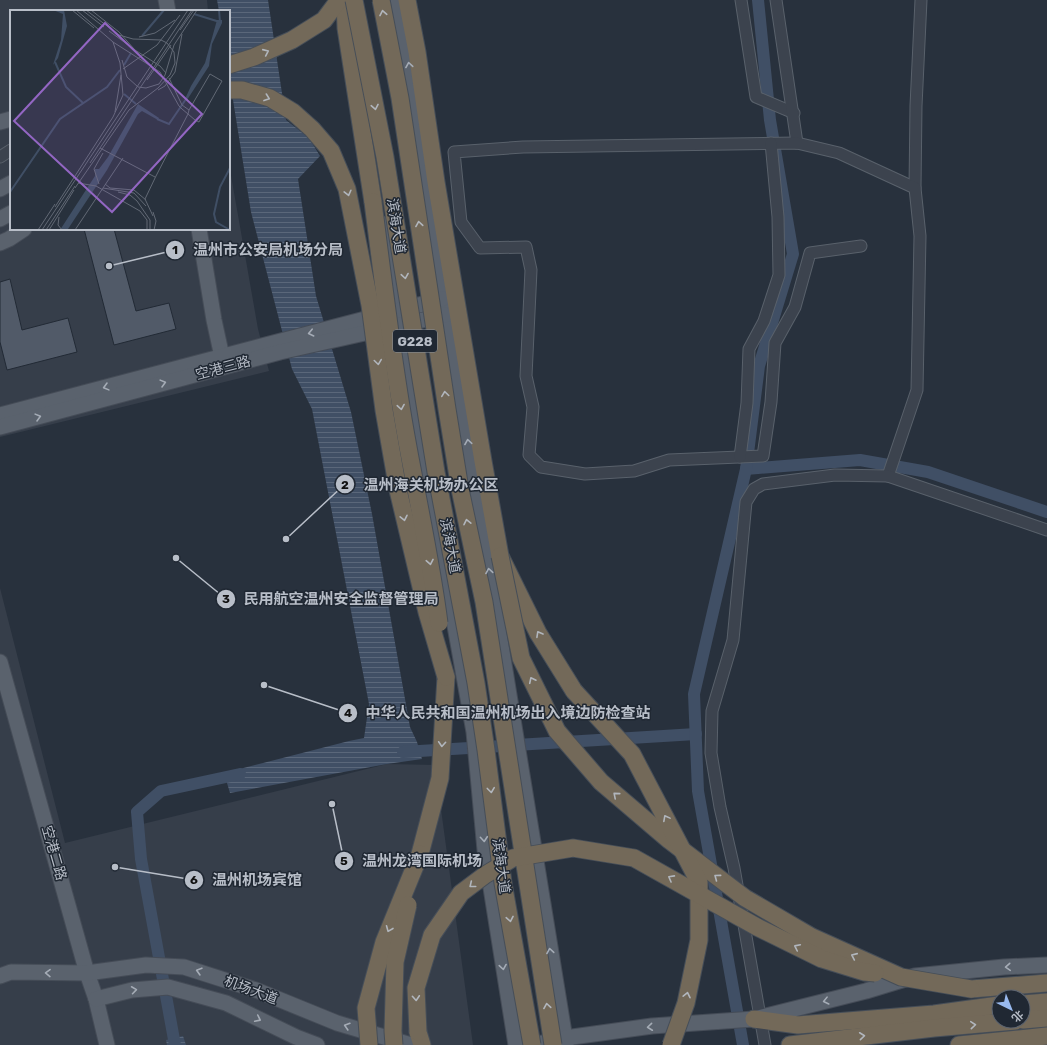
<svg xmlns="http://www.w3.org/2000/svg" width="1047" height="1045" viewBox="0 0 1047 1045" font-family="Rubik,'Noto Sans SC',sans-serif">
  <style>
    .airport { fill: #363e4a }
    .water { fill: url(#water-rules) }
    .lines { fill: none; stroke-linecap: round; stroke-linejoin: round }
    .canal { stroke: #404f65; stroke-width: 12 }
    .building { fill: #515a68; stroke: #222a35 }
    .minor-casing { stroke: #59616b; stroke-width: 13 }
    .major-casing { stroke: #454c57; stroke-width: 17 }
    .highway-casing { stroke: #464e58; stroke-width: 19 }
    .minor { stroke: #3c434e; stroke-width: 11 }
    .major { stroke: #5a626d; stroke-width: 15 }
    .highway { stroke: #736959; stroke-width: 17 }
    .highway-bridge-casing { stroke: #464e58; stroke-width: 19; stroke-linecap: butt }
    .highway-bridge { stroke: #736959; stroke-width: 17 }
    .oneway { stroke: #b1b6bd }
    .oneway2 { stroke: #a5acb6 }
    .labels { text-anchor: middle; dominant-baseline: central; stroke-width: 3; stroke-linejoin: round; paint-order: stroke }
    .shield { fill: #202833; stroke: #8a919b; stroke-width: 1 }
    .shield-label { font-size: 13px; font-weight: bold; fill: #b8bec8 }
    .street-label { font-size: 14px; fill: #b8bec8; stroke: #202833 }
    .inset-river { fill: none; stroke: #404f65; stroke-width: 2 }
    .inset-road { fill: none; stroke: #626975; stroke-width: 1 }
    .view { fill: #9366c3; fill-opacity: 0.15; stroke: #9366c3; stroke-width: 2 }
    .inset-edge { fill: none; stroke: #b8bec8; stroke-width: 2 }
    .leader { fill: none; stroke: #b8bec8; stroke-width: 1.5 }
    .callout-dot { fill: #b8bec8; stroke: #202833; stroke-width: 1.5 }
    .mark-label { font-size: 12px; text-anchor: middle; font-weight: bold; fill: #111 }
    .callout-label { font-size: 15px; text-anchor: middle; font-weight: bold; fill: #b8bec8; stroke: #202833; stroke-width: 3; stroke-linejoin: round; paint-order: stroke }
  </style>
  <defs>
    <pattern id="water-rules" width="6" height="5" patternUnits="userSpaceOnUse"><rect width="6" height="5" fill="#404f65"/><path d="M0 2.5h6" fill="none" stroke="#5a677a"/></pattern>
  </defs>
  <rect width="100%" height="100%" fill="#28313d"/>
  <g class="airport">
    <polygon points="0,0 207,0 208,11 11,11 11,229 229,229 229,164 258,329 269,371 0,437"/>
    <polygon points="0,588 65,843 387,764 435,765 473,1045 0,1045"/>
  </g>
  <g class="water">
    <polygon points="217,0 268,0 286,120 309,138 320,156 298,179 316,296 351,412 372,514 410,727 417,742 422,759 387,764 230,793 224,773 349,741 364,738 369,704 312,409 292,369 251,212 229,75 229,11 219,11"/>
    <polygon points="183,1036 186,1045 167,1045 166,1040"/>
  </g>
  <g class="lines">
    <g class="canal">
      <polyline points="746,469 860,460 928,472 1047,512"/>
      <polyline points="403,752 696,734"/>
      <polyline points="175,1045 141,859 137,812 161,791 240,774"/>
      <polyline points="743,1045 698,791 694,694 746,469 759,366 793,254 770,120 758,0"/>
    </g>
  </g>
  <g class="building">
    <polygon points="84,229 114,229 136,311 169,303 176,329 114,345"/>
    <polygon points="10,279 22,330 68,318 77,352 7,370 0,342 0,282"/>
  </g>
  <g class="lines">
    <defs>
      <g id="minor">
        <polyline points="741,0 756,97 794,113"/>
        <polyline points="776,0 797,143"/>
        <polyline points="0,157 11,150"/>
        <polyline points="915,188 916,106 921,0"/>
        <polyline points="861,246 810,253 795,307 775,343 771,402 763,456 669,460 634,471 585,474 541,467 529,455 533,407 526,376 531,270 526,247 480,248 461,222 454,152 523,147 797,143 839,153 915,188 920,236 917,390 888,476"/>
        <polyline points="740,457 747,403 749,349 764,321 779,275 778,217 771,143"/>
        <polyline points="765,1045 734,868 720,807 711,753 712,711 733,640 746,502 754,489 763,484 835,475 888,476 1047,530"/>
      </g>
      <g id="major">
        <polyline points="166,0 168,11"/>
        <polyline points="398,0 447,314 566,1045"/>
        <polyline points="0,122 11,119"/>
        <polyline points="0,189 11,183"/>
        <polyline points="0,219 11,213"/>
        <polyline points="383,224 474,732 485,850 516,1045"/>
        <polyline points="199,229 214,320 224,366"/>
        <polyline points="0,243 9,239 24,229"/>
        <path d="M0 415C147 376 295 337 442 299"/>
        <polyline points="0,427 280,352 445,315"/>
        <polyline points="0,662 87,973 96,999 107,1045"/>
        <polyline points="0,976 11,972 87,973 146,965 184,967 256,990 337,1023 411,1045"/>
        <polyline points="96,999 132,990 168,987 226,1003 296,1037 317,1045"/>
        <polyline points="533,1045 565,1038 652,1026 754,1019 866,991 915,976 1004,967 1047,965"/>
      </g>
      <g id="highway">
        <polyline points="345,0 346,28 373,202"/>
        <polyline points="407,0 417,52 436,182 483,461 500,556 538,633 574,691"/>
        <polyline points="229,65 254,57 292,40 324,20 339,0"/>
        <polyline points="420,854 440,778 446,677"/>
        <polyline points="971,989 1047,983"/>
        <polyline points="1023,1004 1047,1002"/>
        <polyline points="754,1019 798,1025 934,1014 999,1005"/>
        <polyline points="1023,1020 1047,1018"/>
        <polyline points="418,1032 422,1045"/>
        <polyline points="790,1045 934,1028 1015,1021"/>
        <polyline points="959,1045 1047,1036"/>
      </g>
    </defs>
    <use href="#minor" class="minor-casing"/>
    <use href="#major" class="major-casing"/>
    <use href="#highway" class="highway-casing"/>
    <use href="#minor" class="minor"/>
    <use href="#major" class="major"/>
    <use href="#highway" class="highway"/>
    <defs>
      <g id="highway-bridge">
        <polyline points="354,0 385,157 436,472 476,683 486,750 503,883 532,1045"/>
        <polyline points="381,0 400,98 447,409 460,489 484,602 553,1045"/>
        <polyline points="229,90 242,90 270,98 293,112 312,129 331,151 347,189 370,305 384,410 398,490 427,612 446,677"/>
        <path d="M373 202C383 280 392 358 406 436 417 498 431 560 439 623"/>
        <polyline points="500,556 521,658 557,731 601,782 669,840 745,898 812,937 901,977 971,989"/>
        <polyline points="574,691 632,754 699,882 699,940 686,1003 671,1045"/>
        <polyline points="418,1032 416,988 432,935 461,893 485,875 513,858 573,848 634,858 757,927 822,959 864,972 875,973"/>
        <polyline points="369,1045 366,1008 384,942 420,854"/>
        <polyline points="394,1045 393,1031 395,962 408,905"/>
      </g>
    </defs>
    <use href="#highway-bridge" class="highway-bridge-casing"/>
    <use href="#highway-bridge" class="highway-bridge"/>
  </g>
  <defs><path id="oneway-chevron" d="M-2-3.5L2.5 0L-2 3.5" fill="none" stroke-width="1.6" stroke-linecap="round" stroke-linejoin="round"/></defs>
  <g class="oneway">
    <use href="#oneway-chevron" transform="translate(383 13) rotate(-101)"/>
    <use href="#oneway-chevron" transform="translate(266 52) rotate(-24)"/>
    <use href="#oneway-chevron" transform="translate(267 98) rotate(20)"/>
    <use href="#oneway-chevron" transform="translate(375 107) rotate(79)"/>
    <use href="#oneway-chevron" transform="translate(348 193) rotate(76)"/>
    <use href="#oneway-chevron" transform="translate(419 224) rotate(-99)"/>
    <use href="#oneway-chevron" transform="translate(405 276) rotate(81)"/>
    <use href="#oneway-chevron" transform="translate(378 362) rotate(82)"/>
    <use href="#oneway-chevron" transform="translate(445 394) rotate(-98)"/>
    <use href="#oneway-chevron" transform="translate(401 407) rotate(81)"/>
    <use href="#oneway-chevron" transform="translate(404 518) rotate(78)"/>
    <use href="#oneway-chevron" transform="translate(467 522) rotate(-102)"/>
    <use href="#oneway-chevron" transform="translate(430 562) rotate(79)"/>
    <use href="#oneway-chevron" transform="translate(539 634) rotate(-119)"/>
    <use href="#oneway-chevron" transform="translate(532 680) rotate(-116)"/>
    <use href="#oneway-chevron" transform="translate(442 744) rotate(94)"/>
    <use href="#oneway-chevron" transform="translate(491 790) rotate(83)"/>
    <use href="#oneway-chevron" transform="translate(616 795) rotate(-139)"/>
    <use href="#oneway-chevron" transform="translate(666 818) rotate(-118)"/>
    <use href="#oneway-chevron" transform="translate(717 877) rotate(-143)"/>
    <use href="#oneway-chevron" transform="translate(671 878) rotate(-151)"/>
    <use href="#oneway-chevron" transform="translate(472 885) rotate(141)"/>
    <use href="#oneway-chevron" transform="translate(510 919) rotate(79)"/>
    <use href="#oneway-chevron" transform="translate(389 929) rotate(112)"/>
    <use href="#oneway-chevron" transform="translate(797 947) rotate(-154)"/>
    <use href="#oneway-chevron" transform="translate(854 956) rotate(-156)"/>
    <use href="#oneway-chevron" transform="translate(687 995) rotate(-78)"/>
    <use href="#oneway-chevron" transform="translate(416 998) rotate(86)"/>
    <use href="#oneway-chevron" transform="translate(547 1006) rotate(-99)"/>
    <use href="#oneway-chevron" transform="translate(973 1025) rotate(-5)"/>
    <use href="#oneway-chevron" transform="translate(862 1036) rotate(-6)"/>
  </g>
  <g class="oneway2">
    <use href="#oneway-chevron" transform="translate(409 65) rotate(-99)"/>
    <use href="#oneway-chevron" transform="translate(311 333) rotate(167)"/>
    <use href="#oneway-chevron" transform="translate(163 383) rotate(-15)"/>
    <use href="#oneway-chevron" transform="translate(106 387) rotate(165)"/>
    <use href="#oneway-chevron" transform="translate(38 417) rotate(-15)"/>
    <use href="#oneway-chevron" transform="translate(468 442) rotate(-99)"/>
    <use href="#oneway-chevron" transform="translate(489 571) rotate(-99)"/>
    <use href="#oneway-chevron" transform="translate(484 839) rotate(85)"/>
    <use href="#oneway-chevron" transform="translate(550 951) rotate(-99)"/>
    <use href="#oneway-chevron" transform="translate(503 967) rotate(81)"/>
    <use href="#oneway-chevron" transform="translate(1008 967) rotate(176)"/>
    <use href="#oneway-chevron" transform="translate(199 971) rotate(-164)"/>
    <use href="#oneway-chevron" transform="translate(48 973) rotate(-179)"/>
    <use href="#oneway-chevron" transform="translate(134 990) rotate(-8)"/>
    <use href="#oneway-chevron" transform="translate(826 1001) rotate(166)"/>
    <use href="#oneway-chevron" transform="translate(258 1019) rotate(26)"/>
    <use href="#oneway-chevron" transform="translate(347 1026) rotate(-163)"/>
    <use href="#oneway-chevron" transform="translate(650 1027) rotate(174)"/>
  </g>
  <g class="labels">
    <rect class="shield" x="393" y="330" width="44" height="22" rx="3"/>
    <g class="shield-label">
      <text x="415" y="341">G228</text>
    </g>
    <g class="street-label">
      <text transform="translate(396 226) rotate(81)">滨海大道</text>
      <text transform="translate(223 368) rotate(-15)">空港三路</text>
      <text transform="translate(450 546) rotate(79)">滨海大道</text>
      <text transform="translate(54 853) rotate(74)">空港二路</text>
      <text transform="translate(501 866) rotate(82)">滨海大道</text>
      <text transform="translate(251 990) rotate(21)">机场大道</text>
    </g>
  </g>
  <g transform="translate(10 10)">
    <rect width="220" height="220" fill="#28313d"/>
    <path d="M43 0H54L57 16 48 48 43 55 51 30 53 4ZM207 10H212V13L202 34 199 56 177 90 175 89 181 76 195 53ZM128 94 149 108 148 110 132 101 128 104 97 160 58 219 50 220 85 166V159H89L98 147Z" fill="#404f65"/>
    <path class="inset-river" d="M184 4 210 12 209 0M132 26 154 0M45 52 56 77 73 93M114 55 121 43M114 84 126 94M147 109 159 114 176 89M0 182 50 109 97 77 110 60M220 220 206 212 204 204 210 177 220 158"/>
    <path class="inset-road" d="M62 0 84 18M72 0 94 17M81 0 109 22 125 40 150 56 156 63M170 20 184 0M99 21 125 40M129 27 145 23 165 10M103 32 150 62 169 96 172 99 178 104 185 110 189 112 212 71 200 64 179 100 178 104 146 166 135 189 143 206M112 50 117 67 128 77 136 78 149 74 155 65 164 35 187 0M113 59 147 35 170 5M159 68 172 95 179 100M137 70 161 35M148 80 155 76 165 62 172 24M105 102 111 65M90 138 145 167M80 153 182 0M68 173 86 176M89 174 84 159 93 143M95 174 100 178 124 180 136 190M86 176 130 201 137 210V220M65 178 119 100 148 78 160 65 165 53 164 42 157 33 151 30 123 29 109 25 76 0M93 178 124 183 136 196M108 182 120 185 127 191 140 210V220M45 197 103 107 113 85 110 53 103 32 66 0M143 202 146 211 144 220M49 207 48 215 52 220M28 220 45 194M32 220 178 0M36 220 65 176M39 220 64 180M65 220 113 148"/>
    <path class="view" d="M95 13 192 104 102 202 4 111Z"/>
    <rect width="220" height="220" class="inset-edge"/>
  </g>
  <path class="leader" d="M109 266L175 250M286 539L345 484M176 558L226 599M264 685L348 713M332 804L344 861M115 867L194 880"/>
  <g class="callout-dot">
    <circle cx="109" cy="266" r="4"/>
    <circle cx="286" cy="539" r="4"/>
    <circle cx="176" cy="558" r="4"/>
    <circle cx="264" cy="685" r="4"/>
    <circle cx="332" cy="804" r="4"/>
    <circle cx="115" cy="867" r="4"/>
    <circle cx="175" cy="250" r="10"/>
    <circle cx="345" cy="484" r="10"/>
    <circle cx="226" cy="599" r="10"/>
    <circle cx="348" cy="713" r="10"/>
    <circle cx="344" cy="861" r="10"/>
    <circle cx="194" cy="880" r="10"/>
  </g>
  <g class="mark-label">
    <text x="175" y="254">1</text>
    <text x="345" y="489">2</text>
    <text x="226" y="603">3</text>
    <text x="348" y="717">4</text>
    <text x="344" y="865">5</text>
    <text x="194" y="884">6</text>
  </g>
  <g class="callout-label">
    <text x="268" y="255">温州市公安局机场分局</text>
    <text x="431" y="490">温州海关机场办公区</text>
    <text x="341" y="604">民用航空温州安全监督管理局</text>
    <text x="508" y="718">中华人民共和国温州机场出入境边防检查站</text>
    <text x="422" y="866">温州龙湾国际机场</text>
    <text x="257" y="885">温州机场宾馆</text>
  </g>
  <g transform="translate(1011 1009) rotate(137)"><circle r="19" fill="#202833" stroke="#5d646f"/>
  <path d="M0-3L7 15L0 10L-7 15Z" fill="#98b9ee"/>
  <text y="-6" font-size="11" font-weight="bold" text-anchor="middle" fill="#b8bec8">北</text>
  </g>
</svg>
